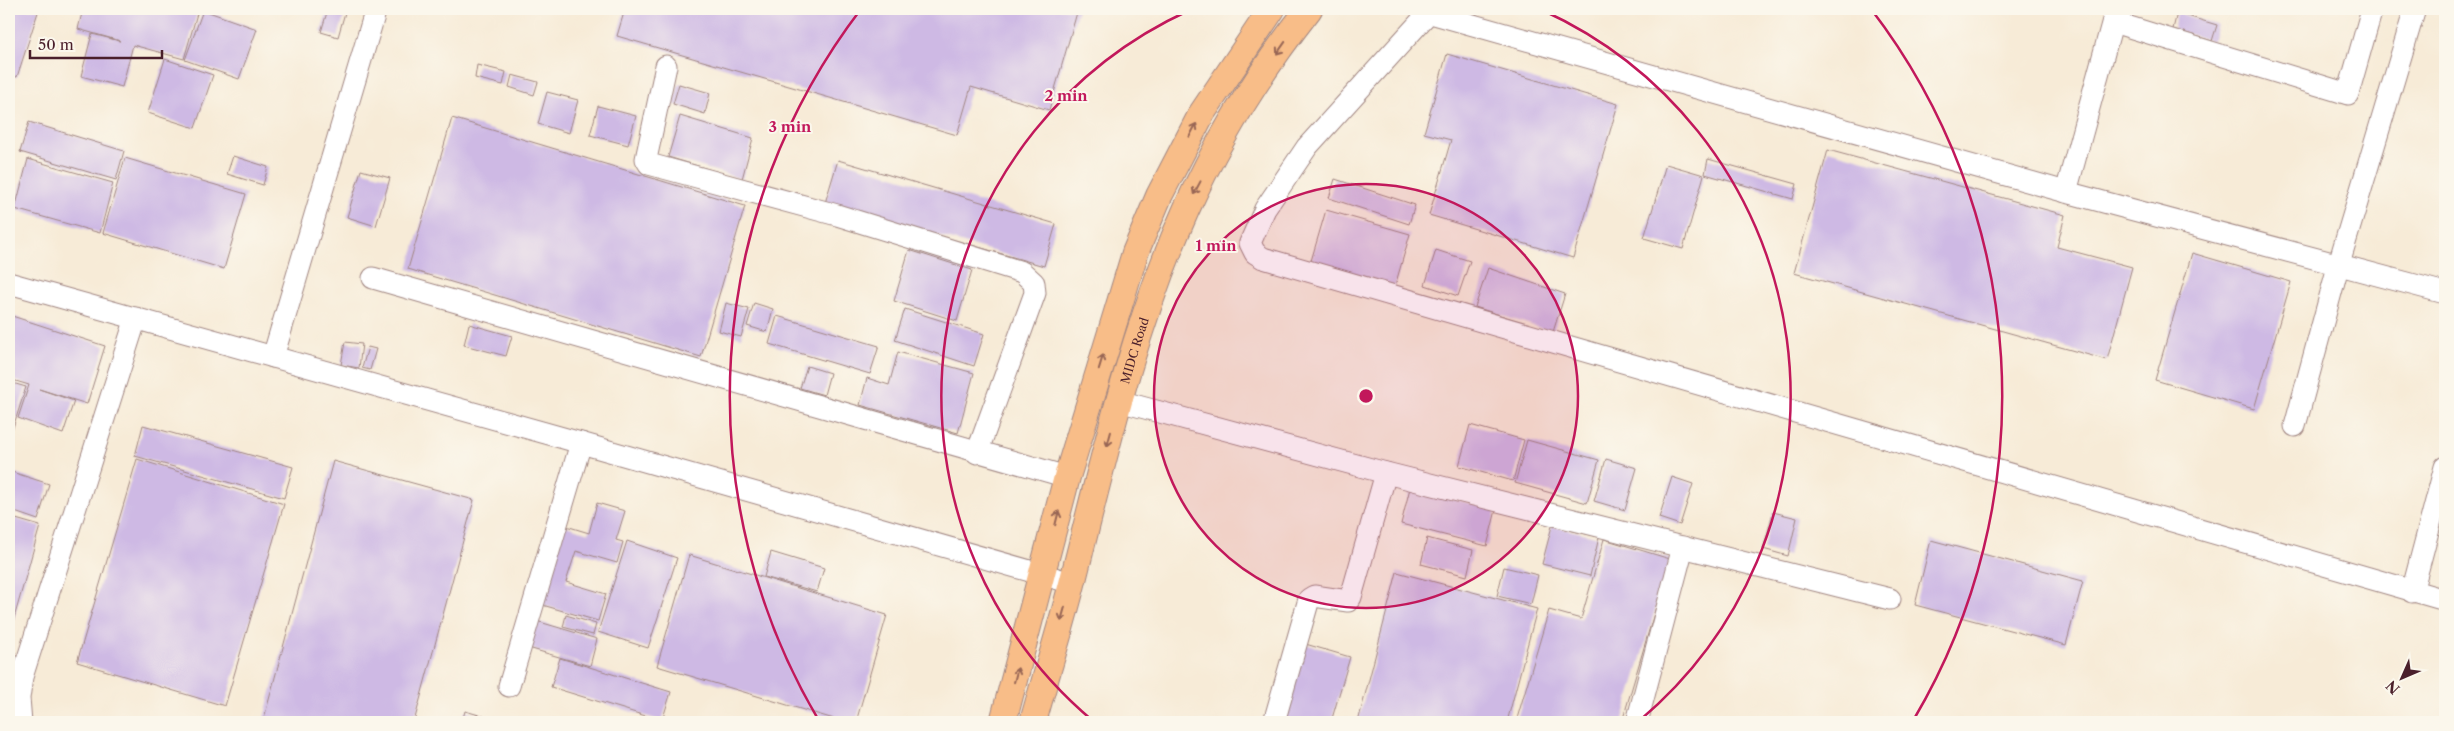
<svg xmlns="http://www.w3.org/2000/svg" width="2454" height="731" viewBox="0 0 2454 731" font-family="'Libre Caslon Text',serif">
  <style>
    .building { fill: #ceb9e4 }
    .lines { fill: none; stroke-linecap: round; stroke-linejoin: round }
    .minor-casing { stroke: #a08581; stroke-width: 23 }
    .major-casing { stroke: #a08581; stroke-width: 28 }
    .minor { stroke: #fff; stroke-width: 21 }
    .major { stroke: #f8bd88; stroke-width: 26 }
    .oneway { stroke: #986655 }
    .ring { fill: none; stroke: #c2185b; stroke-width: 2.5 }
    .labels { text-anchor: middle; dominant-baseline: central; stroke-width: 4; stroke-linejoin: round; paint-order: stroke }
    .street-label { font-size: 12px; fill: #4a1f2b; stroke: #fbf7ec }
    .centre { fill: #c2185b; stroke: #fbf7ec; stroke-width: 2.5 }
    .ring-label { font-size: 15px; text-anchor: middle; font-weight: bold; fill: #c2185b; stroke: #fbf7ec; stroke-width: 4; stroke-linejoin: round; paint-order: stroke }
  </style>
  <rect width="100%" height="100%" fill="#fbf7ec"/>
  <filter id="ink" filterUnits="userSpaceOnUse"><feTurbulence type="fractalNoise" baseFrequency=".02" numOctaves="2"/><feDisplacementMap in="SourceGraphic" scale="10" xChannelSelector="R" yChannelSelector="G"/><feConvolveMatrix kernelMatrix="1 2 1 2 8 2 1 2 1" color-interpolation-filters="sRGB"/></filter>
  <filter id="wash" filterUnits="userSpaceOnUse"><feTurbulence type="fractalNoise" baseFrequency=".0096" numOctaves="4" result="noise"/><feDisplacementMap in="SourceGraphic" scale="20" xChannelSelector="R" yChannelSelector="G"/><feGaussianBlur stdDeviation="1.12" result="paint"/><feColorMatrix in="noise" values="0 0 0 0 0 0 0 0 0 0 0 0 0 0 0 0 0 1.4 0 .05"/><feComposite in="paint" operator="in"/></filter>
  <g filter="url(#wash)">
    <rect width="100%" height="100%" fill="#f7ebd7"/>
    <g id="blocks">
      <g class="building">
        <polygon points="9,9 39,9 17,77 9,75"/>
        <polygon points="83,9 195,9 198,10 184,59 133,45 122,87 81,76 92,34 120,41 78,29"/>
        <polygon points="328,9 346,9 338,37 321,32"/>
        <polygon points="625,9 1078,9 1049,110 971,87 957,135 617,36"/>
        <polygon points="203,10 257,29 239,79 185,60"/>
        <polygon points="2177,13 2217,25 2212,41 2173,29"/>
        <polygon points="1447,54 1618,104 1573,258 1429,215 1451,140 1424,133"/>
        <polygon points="165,59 213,75 195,128 148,113"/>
        <polygon points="477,65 506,72 503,85 475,78"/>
        <polygon points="512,75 538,82 534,95 509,87"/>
        <polygon points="679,84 710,93 705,114 673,104"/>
        <polygon points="547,92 578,100 569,133 538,124"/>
        <polygon points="598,106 636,116 628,145 590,135"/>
        <polygon points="680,116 753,138 742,179 668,157"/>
        <polygon points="452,118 745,206 701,357 408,269"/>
        <polygon points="29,122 124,151 116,180 20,152"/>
        <polygon points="1828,150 2065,215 2057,247 2132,267 2107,360 1794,273"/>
        <polygon points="233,156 268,167 263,185 227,174"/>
        <polygon points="125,158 246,194 224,269 103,233"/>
        <polygon points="28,159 113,183 100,233 15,209"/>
        <polygon points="1708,159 1797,184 1793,199 1705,174"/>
        <polygon points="838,160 1056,224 1044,266 825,203"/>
        <polygon points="1666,164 1704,175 1683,249 1644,238"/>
        <polygon points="361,170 390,178 376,226 347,217"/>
        <polygon points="1335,179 1415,205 1409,224 1329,198"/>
        <polygon points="1326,210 1410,234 1395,286 1311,261"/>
        <polygon points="909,250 972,270 957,321 894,301"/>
        <polygon points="1436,250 1470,261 1458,296 1425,285"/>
        <polygon points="2192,253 2291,282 2254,409 2155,380"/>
        <polygon points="1488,268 1565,294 1553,332 1475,307"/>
        <polygon points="726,303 749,309 741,337 719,331"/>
        <polygon points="754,303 773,309 767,332 747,326"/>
        <polygon points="905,309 984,334 974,366 895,340"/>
        <polygon points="9,315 105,346 87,404 39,389 74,401 63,434 18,418 29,385 9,379"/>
        <polygon points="777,316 879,346 870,374 769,344"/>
        <polygon points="469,324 512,336 506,356 464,345"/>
        <polygon points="345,342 362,344 359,368 341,365"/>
        <polygon points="368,347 376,349 370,370 362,368"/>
        <polygon points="898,352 974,373 958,433 860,405 867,378 889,385"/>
        <polygon points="807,366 830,373 824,395 800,388"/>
        <polygon points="9,382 26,387 9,440"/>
        <polygon points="143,425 293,467 284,498 135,456"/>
        <polygon points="1470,425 1524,440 1513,481 1459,466"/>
        <polygon points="1527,440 1599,460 1587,503 1515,483"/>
        <polygon points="137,459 284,504 225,706 77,662"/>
        <polygon points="1606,459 1637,468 1625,510 1594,501"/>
        <polygon points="333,461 474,500 414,722 263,722"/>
        <polygon points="9,471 49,484 38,520 9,510"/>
        <polygon points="1672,477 1693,484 1680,525 1659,518"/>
        <polygon points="1410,488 1496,510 1487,546 1401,524"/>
        <polygon points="597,503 625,511 616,540 623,542 617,563 576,551 566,582 606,594 598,621 539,604 563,525 589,533"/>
        <polygon points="1773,512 1797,518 1788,556 1763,549"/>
        <polygon points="9,517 40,526 9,636"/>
        <polygon points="1552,526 1599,537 1590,576 1542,564"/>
        <polygon points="1427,538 1473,550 1467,576 1421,564"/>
        <polygon points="1604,539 1670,559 1622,722 1516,722 1549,610 1581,619"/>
        <polygon points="1931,540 2083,581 2066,645 1915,605"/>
        <polygon points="627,541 677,558 648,648 598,632"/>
        <polygon points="771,552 824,568 817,592 764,577"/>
        <polygon points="689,555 887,615 856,722 844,722 657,666"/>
        <polygon points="1504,567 1538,575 1531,604 1497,596"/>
        <polygon points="1397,572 1537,609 1507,722 1358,722"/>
        <polygon points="566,615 596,624 593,635 563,627"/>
        <polygon points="533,620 597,639 590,666 525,647"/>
        <polygon points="1302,643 1350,657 1331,722 1279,722"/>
        <polygon points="560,658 671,692 662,721 551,687"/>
        <polygon points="465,711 504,722 462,722"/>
      </g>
    </g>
  </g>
  <g filter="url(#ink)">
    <use href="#blocks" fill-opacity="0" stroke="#a08581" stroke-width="1"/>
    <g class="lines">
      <defs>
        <g id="minor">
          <polyline points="1432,9 1307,147 1265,209 1250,243 1255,253 1263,258 2445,600"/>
          <polyline points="1427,12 2066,192 2445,293"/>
          <polyline points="2113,22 2348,94 2372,9"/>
          <polyline points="666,66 646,159 649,164 837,215 1022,272 1034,283 1035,293 977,453"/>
          <polyline points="2066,192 2116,9"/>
          <polyline points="373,278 1067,477"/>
          <polyline points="9,283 581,443 1072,583"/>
          <polyline points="273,357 376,9"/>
          <polyline points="1119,401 1386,473 1890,599"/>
          <polyline points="2295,426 2339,263 2415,9"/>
          <polyline points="2412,592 2445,467"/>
          <polyline points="509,686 581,443"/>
          <polyline points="21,722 19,698 22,677 136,318"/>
          <polyline points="1274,722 1309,599 1314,596 1348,601 1351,597 1386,473"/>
          <polyline points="1637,722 1683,547"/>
        </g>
        <g id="major">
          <polyline points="1003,722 1067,477 1135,253 1159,196 1202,113 1272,9"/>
          <path id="s1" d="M1033 722C1046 675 1061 628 1073 580 1104 456 1133 328 1186 210 1218 139 1261 70 1309 9"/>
        </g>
      </defs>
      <use href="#minor" class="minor-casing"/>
      <use href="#major" class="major-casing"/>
      <use href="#minor" class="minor"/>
      <use href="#major" class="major"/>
    </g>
    <defs><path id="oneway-shaft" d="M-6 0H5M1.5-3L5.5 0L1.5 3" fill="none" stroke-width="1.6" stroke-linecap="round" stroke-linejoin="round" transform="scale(1.25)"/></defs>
    <g class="oneway">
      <use href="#oneway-shaft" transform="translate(1281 48) rotate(125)"/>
      <use href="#oneway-shaft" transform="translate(1193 130) rotate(-62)"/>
      <use href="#oneway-shaft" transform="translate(1197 188) rotate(118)"/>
      <use href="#oneway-shaft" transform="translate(1101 362) rotate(-73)"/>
      <use href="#oneway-shaft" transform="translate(1109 439) rotate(105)"/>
      <use href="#oneway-shaft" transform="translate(1057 518) rotate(-76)"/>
      <use href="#oneway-shaft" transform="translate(1063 614) rotate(106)"/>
      <use href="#oneway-shaft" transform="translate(1016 675) rotate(-75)"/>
    </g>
  </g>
  <circle cx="1366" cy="396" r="212" fill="#c2185b" fill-opacity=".12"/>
  <g class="ring">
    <circle cx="1366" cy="396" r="212"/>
    <path d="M1093 721A424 424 0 0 1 1190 10M1542 10A424 424 0 0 1 1639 721"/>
    <path d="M818 719A636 636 0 0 1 861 9M1871 9A636 636 0 0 1 1914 719"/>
  </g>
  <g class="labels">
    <g class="street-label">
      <text stroke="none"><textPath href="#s1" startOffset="385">MIDC Road</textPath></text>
    </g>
  </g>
  <circle cx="1366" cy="396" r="8" class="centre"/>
  <g class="ring-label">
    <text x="1066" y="101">2 min</text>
    <text x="790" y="132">3 min</text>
    <text x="1216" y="251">1 min</text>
  </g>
  <rect width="2454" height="731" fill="none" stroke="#fbf7ec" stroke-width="30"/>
  <g transform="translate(2402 678) rotate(225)" stroke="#fbf7ec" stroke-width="4" paint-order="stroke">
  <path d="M0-4L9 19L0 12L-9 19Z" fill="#4a1f2b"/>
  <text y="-8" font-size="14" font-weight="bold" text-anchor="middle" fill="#4a1f2b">N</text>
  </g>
  <path d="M30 50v8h132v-8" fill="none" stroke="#4a1f2b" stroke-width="2.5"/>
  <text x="38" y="50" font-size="15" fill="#4a1f2b" stroke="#fbf7ec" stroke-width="4" paint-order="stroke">50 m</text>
</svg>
